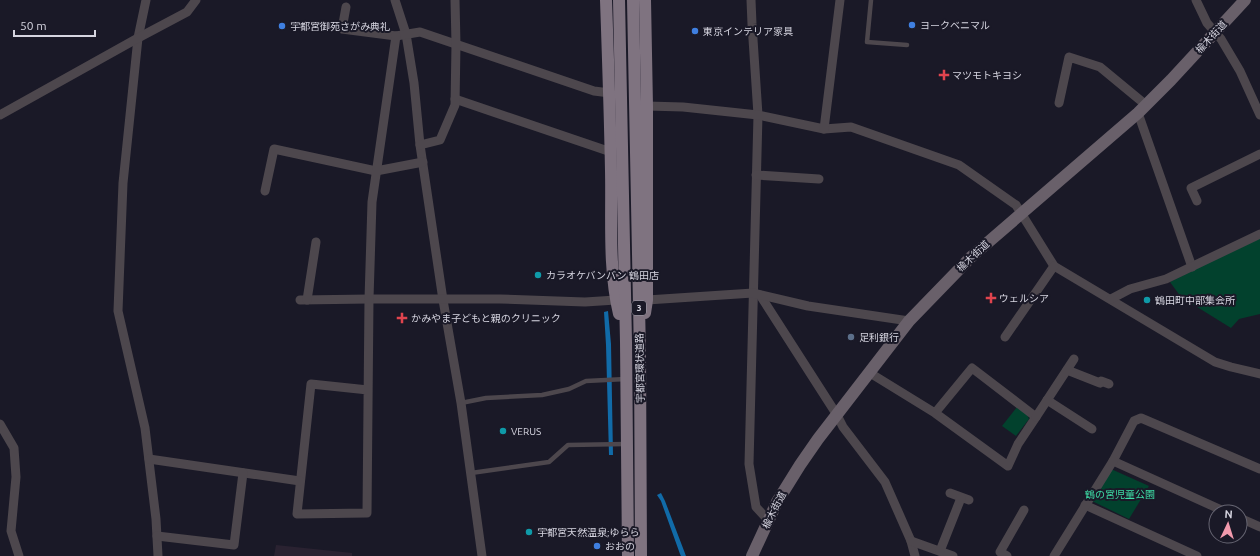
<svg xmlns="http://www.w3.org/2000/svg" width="1260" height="556" viewBox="0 0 1260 556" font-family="Ubuntu,'Noto Sans JP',sans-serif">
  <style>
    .education { fill: #2a2231 }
    .green { fill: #02412d }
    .water { fill: #116ba8 }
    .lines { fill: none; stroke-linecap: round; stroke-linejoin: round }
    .lane { stroke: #4d474d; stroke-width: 4.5 }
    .street { stroke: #4d474d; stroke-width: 9 }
    .secondary { stroke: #69606a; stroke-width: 12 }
    .primary { stroke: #7f7380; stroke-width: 12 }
    .shop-dot { fill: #3f7fe0; stroke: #1a1927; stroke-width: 1.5 }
    .health-dot { fill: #e0444e; stroke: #1a1927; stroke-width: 1.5 }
    .culture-dot { fill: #0f9aa8; stroke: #1a1927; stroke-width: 1.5 }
    .service-dot { fill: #5c6f8a; stroke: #1a1927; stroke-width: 1.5 }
    .labels { text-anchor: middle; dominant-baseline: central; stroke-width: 4; stroke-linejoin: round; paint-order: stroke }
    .shield { fill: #1a1927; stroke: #9e9da8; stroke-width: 1 }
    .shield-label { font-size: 9px; font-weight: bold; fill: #d6d5e0 }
    .poi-label { font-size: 10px; fill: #d6d5e0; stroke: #1a1927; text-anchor: start }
    .street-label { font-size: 10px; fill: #d6d5e0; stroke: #1a1927 }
    .park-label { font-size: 10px; fill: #3edfa7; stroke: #1a1927 }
  </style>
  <rect width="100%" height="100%" fill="#1a1927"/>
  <polygon class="education" points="276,545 352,553 352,556 274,556"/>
  <g class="green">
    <polygon points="1260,236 1260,314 1239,319 1231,328 1181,297 1170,282"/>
    <polygon points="1017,407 1027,414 1029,419 1016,436 1002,426"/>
    <polygon points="1111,469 1149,486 1129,519 1092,501"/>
  </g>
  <g class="water">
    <polygon points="608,311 611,344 613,455 609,455 606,345 604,312"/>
    <polygon points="661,493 665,501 686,556 681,556 680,554 661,501 657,495"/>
  </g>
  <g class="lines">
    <g class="lane">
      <polyline points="871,0 867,42 907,45"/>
      <polyline points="461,403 486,398 542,395 569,389 586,381 626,379"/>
      <polyline points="471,473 549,462 568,445 626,444"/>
    </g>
    <g class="street">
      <polyline points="146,0 138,38 123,183 118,311 145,428 156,519 158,556"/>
      <polyline points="395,0 406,34 414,83 420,145 443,300 461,403 482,556"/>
      <polyline points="751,0 752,24 758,115 749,464 756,507 768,520"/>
      <polyline points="1196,0 1207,23 1221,39 1240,71 1260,115"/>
      <polyline points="346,7 342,29 396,36 420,32 594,91 610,93"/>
      <polyline points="455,99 611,152"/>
      <polyline points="1059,103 1069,57 1100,67 1146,105"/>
      <polyline points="647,106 683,107 758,115 824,129 851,127 959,165 1016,205 1054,266 1215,362 1231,367 1260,374"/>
      <polyline points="1138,113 1192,267"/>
      <polyline points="0,115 138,38 187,12 196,0"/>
      <polyline points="824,129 840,0"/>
      <polyline points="420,145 440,140 455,105 456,44 455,0"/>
      <polyline points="756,175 819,179"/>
      <polyline points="265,191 274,149 376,171 423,162"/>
      <polyline points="1197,201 1191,188 1260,154"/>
      <polyline points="760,295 837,415 843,427 885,482 911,541 915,556"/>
      <polyline points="1111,299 1130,289 1166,279 1260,234"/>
      <polyline points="300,300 369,299 500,299 585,302 616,300"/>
      <polyline points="307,300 316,242"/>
      <polyline points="647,300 753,293 808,306 909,321"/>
      <polyline points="1005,337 1054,266"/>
      <polyline points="1067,370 1100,383 1101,381 1109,384"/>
      <polyline points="870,373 935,413 1008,466 1018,444 1036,417 972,368 935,413"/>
      <polyline points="368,390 311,384 297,514 367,513 369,299 372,202 396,36"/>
      <polyline points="1047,400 1092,429"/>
      <polyline points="1036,417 1074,359"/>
      <polyline points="0,424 14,448 16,477 11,531 19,556"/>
      <polyline points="149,459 300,481"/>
      <polyline points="1113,461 1226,512"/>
      <polyline points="950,493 969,500"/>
      <polyline points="1085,505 1197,556"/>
      <polyline points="1240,518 1260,527"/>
      <polyline points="157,536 234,545 243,473"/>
      <polyline points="911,541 953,556"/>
      <polyline points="940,551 961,498"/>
      <polyline points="1007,556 1000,552 1024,510"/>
      <polyline points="1054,556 1113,461 1134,421 1141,418 1260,469"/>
    </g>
    <polyline class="secondary" points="752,556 777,502 800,465 818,439 909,321 971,257 1138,113 1171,80 1245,0"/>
    <g class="primary">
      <path d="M606 0C608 57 610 114 611 171 612 218 608 267 619 314"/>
      <polyline points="619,0 626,342 628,556"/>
      <polyline points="633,0 640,355 641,556"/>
      <polyline points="645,0 647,106 647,300 645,313"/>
    </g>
  </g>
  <g class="shop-dot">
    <circle cx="912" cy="25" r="4"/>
    <circle cx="282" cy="26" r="4"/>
    <circle cx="695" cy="31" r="4"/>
    <circle cx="597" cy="546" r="4"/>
  </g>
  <g class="health-dot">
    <path d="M942 69h4v4h4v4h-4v4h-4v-4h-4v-4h4z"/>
    <path d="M989 292h4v4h4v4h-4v4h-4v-4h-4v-4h4z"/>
    <path d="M400 312h4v4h4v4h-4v4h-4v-4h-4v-4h4z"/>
  </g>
  <g class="culture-dot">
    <circle cx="538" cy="275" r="4"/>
    <circle cx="1147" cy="300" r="4"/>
    <circle cx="503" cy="431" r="4"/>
    <circle cx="529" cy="532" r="4"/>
  </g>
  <circle class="service-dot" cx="851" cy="337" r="4"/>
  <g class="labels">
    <rect class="shield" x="632" y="301" width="14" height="14" rx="3"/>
    <g class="shield-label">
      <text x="639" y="308">3</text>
    </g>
    <g class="poi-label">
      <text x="920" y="25">ヨークベニマル</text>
      <text x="290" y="26">宇都宮御苑さがみ典礼</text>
      <text x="703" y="31">東京インテリア家具</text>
      <text x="952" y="75">マツモトキヨシ</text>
      <text x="546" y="275">カラオケバンバン 鶴田店</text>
      <text x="999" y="298">ウェルシア</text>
      <text x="1155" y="300">鶴田町中部集会所</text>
      <text x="411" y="318">かみやま子どもと親のクリニック</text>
      <text x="859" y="337">足利銀行</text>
      <text x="511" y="431">VERUS</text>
      <text x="537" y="532">宇都宮天然温泉;ゆらら</text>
      <text x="605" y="546">おおの</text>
    </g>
    <g class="street-label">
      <text transform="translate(1211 37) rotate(-47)">楡木街道</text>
      <text transform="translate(973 256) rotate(-43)">楡木街道</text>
      <text transform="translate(640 368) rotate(-91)">宇都宮環状道路</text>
      <text transform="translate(774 510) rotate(-63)">楡木街道</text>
    </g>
    <g class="park-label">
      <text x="1120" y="494">鶴の宮児童公園</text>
    </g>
  </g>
  <g transform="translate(1228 524) rotate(4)"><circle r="19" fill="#1a1927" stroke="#656471"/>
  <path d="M0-3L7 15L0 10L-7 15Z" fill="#f29aad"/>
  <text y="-6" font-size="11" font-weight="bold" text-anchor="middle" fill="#d6d5e0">N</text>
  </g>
  <path d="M14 30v6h81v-6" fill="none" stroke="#d6d5e0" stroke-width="2"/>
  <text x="20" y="30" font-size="12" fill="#d6d5e0" stroke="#1a1927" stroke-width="3" paint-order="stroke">50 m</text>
</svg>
